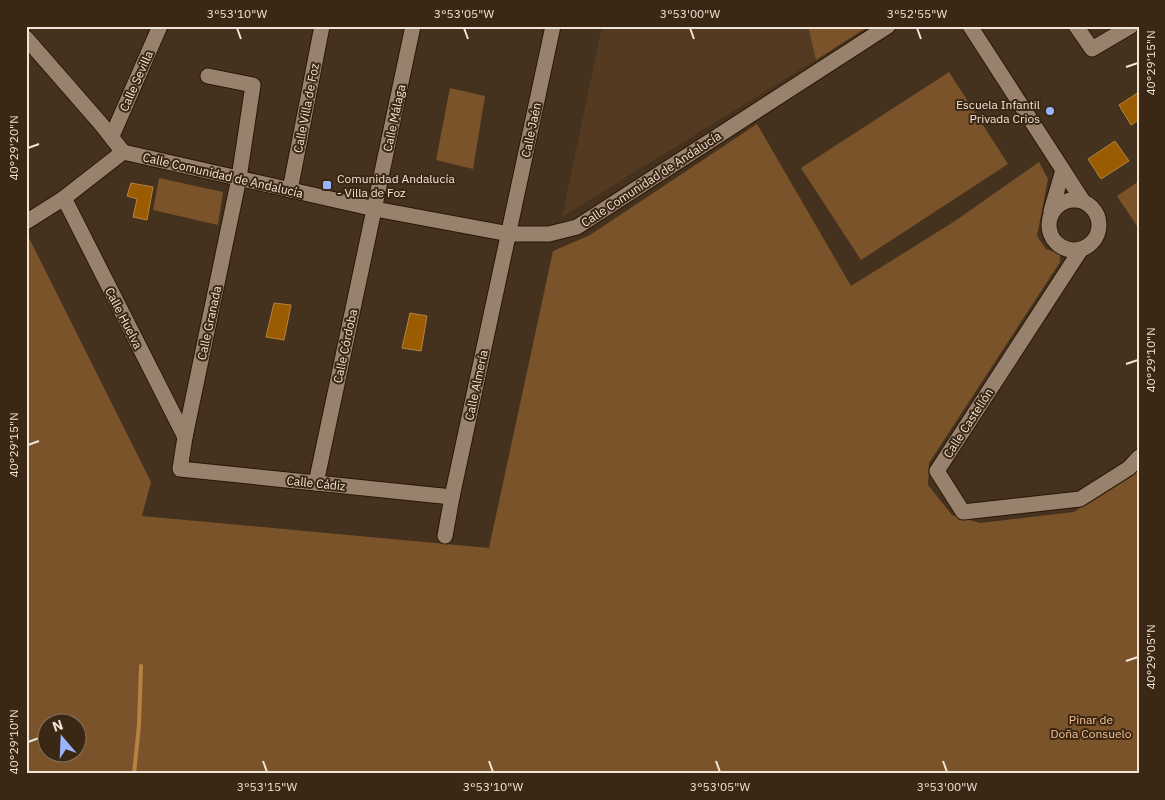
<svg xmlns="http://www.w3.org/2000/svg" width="1165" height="800" viewBox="0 0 1165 800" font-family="'IBM Plex Sans',sans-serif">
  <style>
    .built { fill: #533a21 }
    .green { fill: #7b532a; fill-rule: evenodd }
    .water { fill: #9b5b01; stroke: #b58442 }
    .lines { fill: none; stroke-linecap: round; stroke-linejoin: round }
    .stream { stroke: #b58442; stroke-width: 4 }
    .minor-casing { stroke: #2a1806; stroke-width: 17 }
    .minor { stroke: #99826d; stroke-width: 15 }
    .ticks { fill: none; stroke: #f1e4d8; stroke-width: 2 }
    .poi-dot { fill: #99b5fd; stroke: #3a2714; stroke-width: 2 }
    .labels { text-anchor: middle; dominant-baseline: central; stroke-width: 4; stroke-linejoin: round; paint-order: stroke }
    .street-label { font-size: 12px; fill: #f1e4d8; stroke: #3a2714 }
    .poi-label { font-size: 12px; fill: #f1e4d8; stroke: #3a2714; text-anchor: end }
    .park-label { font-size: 12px; fill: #f8c290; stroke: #3a2714 }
    .neatline { fill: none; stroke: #f1e4d8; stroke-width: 2 }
    .ticks-label { font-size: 12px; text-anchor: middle; fill: #f1e4d8 }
  </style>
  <rect width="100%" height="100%" fill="#44311e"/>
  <polygon class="built" points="602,26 808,26 816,60 562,217"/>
  <g class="green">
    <polygon points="808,26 869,26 816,60"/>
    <polygon points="949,72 1008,164 861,260 801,168"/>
    <polygon points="450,88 485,96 473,169 436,160"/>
    <path d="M757 124 851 286 955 221 1039 162 1048 179 1037 236 1046 249 1060 254V262L929 463 928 485 952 515 980 523 1074 512 1139 468V774H26V237L28 236 151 482 142 516 489 548 553 251 590 235ZM48 722H78V752H48Z"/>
    <polygon points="159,178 223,192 218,225 153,210"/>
    <polygon points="1139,181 1139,229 1117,196"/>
  </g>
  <g class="water">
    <polygon points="1139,92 1139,120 1131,125 1119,105"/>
    <polygon points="1115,141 1129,161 1101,179 1088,159"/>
    <polygon points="131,183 153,187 147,220 133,217 137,199 127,196"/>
    <polygon points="274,303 291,305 284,340 266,337"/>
    <polygon points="410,313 427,316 421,351 402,348"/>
  </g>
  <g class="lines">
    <polyline class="stream" points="134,774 139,725 141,666"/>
    <defs>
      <g id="minor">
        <polyline points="970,26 1083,201"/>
        <polyline points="1076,26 1092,49 1131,26"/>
        <polyline points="26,38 101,124 123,152"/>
        <polyline points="208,76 253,85 239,178 185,437 180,469 452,497"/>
        <polyline points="112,136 160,26"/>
        <polyline points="290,190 322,26"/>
        <polyline points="64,198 185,437"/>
        <circle cx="1074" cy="225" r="25"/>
        <polyline points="1051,211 1063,170"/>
        <polyline points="26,222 64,198 123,152 375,209 509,234 549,234 577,227 888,26"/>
        <polyline points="1080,251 937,471 963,512 1080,499 1129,468 1139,457"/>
        <polyline points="316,483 413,26"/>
        <polyline points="445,536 452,497 553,26"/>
      </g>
    </defs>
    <use href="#minor" class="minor-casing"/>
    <use href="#minor" class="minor"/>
  </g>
  <path class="ticks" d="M237 28 241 39M464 28 468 39M690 28 694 39M917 28 921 39M1126 67 1138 63M28 148 39 144M1126 364 1138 360M28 445 39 441M1126 661 1138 657M28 742 39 738M263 761 267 772M489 761 493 772M716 761 720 772M943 761 947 772"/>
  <g class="poi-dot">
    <circle cx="1050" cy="111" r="5"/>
    <rect x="322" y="180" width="10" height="10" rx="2.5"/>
  </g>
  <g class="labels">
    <g class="street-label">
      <text transform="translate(136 81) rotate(-66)">Calle Sevilla</text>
      <text transform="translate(306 108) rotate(-79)">Calle Villa de Foz</text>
      <text transform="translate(394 118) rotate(-78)">Calle Málaga</text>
      <text transform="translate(531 130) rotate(-78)">Calle Jaén</text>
      <text transform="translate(223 175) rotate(13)">Calle Comunidad de Andalucía</text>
      <text transform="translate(651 179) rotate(-33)">Calle Comunidad de Andalucía</text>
      <text transform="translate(124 318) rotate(63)">Calle Huelva</text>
      <text transform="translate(209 323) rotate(-78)">Calle Granada</text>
      <text transform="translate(345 346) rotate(-78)">Calle Córdoba</text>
      <text transform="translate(476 385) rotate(-78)">Calle Almería</text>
      <text transform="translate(968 423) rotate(-57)">Calle Castellón</text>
      <text transform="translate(316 483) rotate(6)">Calle Cádiz</text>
    </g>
    <g class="poi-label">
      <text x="1040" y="104">Escuela Infantil<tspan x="1040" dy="14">Privada Crios</tspan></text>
      <text x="337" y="178" text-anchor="start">Comunidad Andalucía<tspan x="337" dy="14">- Villa de Foz</tspan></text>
    </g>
    <g class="park-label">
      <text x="1091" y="719">Pinar de<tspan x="1091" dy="14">Doña Consuelo</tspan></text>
    </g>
  </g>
  <rect width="1165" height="800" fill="none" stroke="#3a2714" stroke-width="55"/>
  <g transform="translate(62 738) rotate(341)"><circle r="24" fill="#3a2714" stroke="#837362"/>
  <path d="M0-4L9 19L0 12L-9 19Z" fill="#99b5fd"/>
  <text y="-8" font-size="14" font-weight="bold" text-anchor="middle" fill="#f1e4d8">N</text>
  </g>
  <rect x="28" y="28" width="1110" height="744" class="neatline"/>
  <g class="ticks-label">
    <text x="237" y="18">3°53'10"W</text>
    <text x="464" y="18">3°53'05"W</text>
    <text x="690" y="18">3°53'00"W</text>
    <text x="917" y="18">3°52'55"W</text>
    <text transform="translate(1151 63) rotate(-90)" y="4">40°29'15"N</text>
    <text transform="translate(14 148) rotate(-90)" y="4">40°29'20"N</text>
    <text transform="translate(1151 360) rotate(-90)" y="4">40°29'10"N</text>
    <text transform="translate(14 445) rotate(-90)" y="4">40°29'15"N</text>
    <text transform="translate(1151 657) rotate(-90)" y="4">40°29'05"N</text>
    <text transform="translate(14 742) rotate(-90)" y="4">40°29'10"N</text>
    <text x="267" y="791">3°53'15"W</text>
    <text x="493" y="791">3°53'10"W</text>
    <text x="720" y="791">3°53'05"W</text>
    <text x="947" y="791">3°53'00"W</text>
  </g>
</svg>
